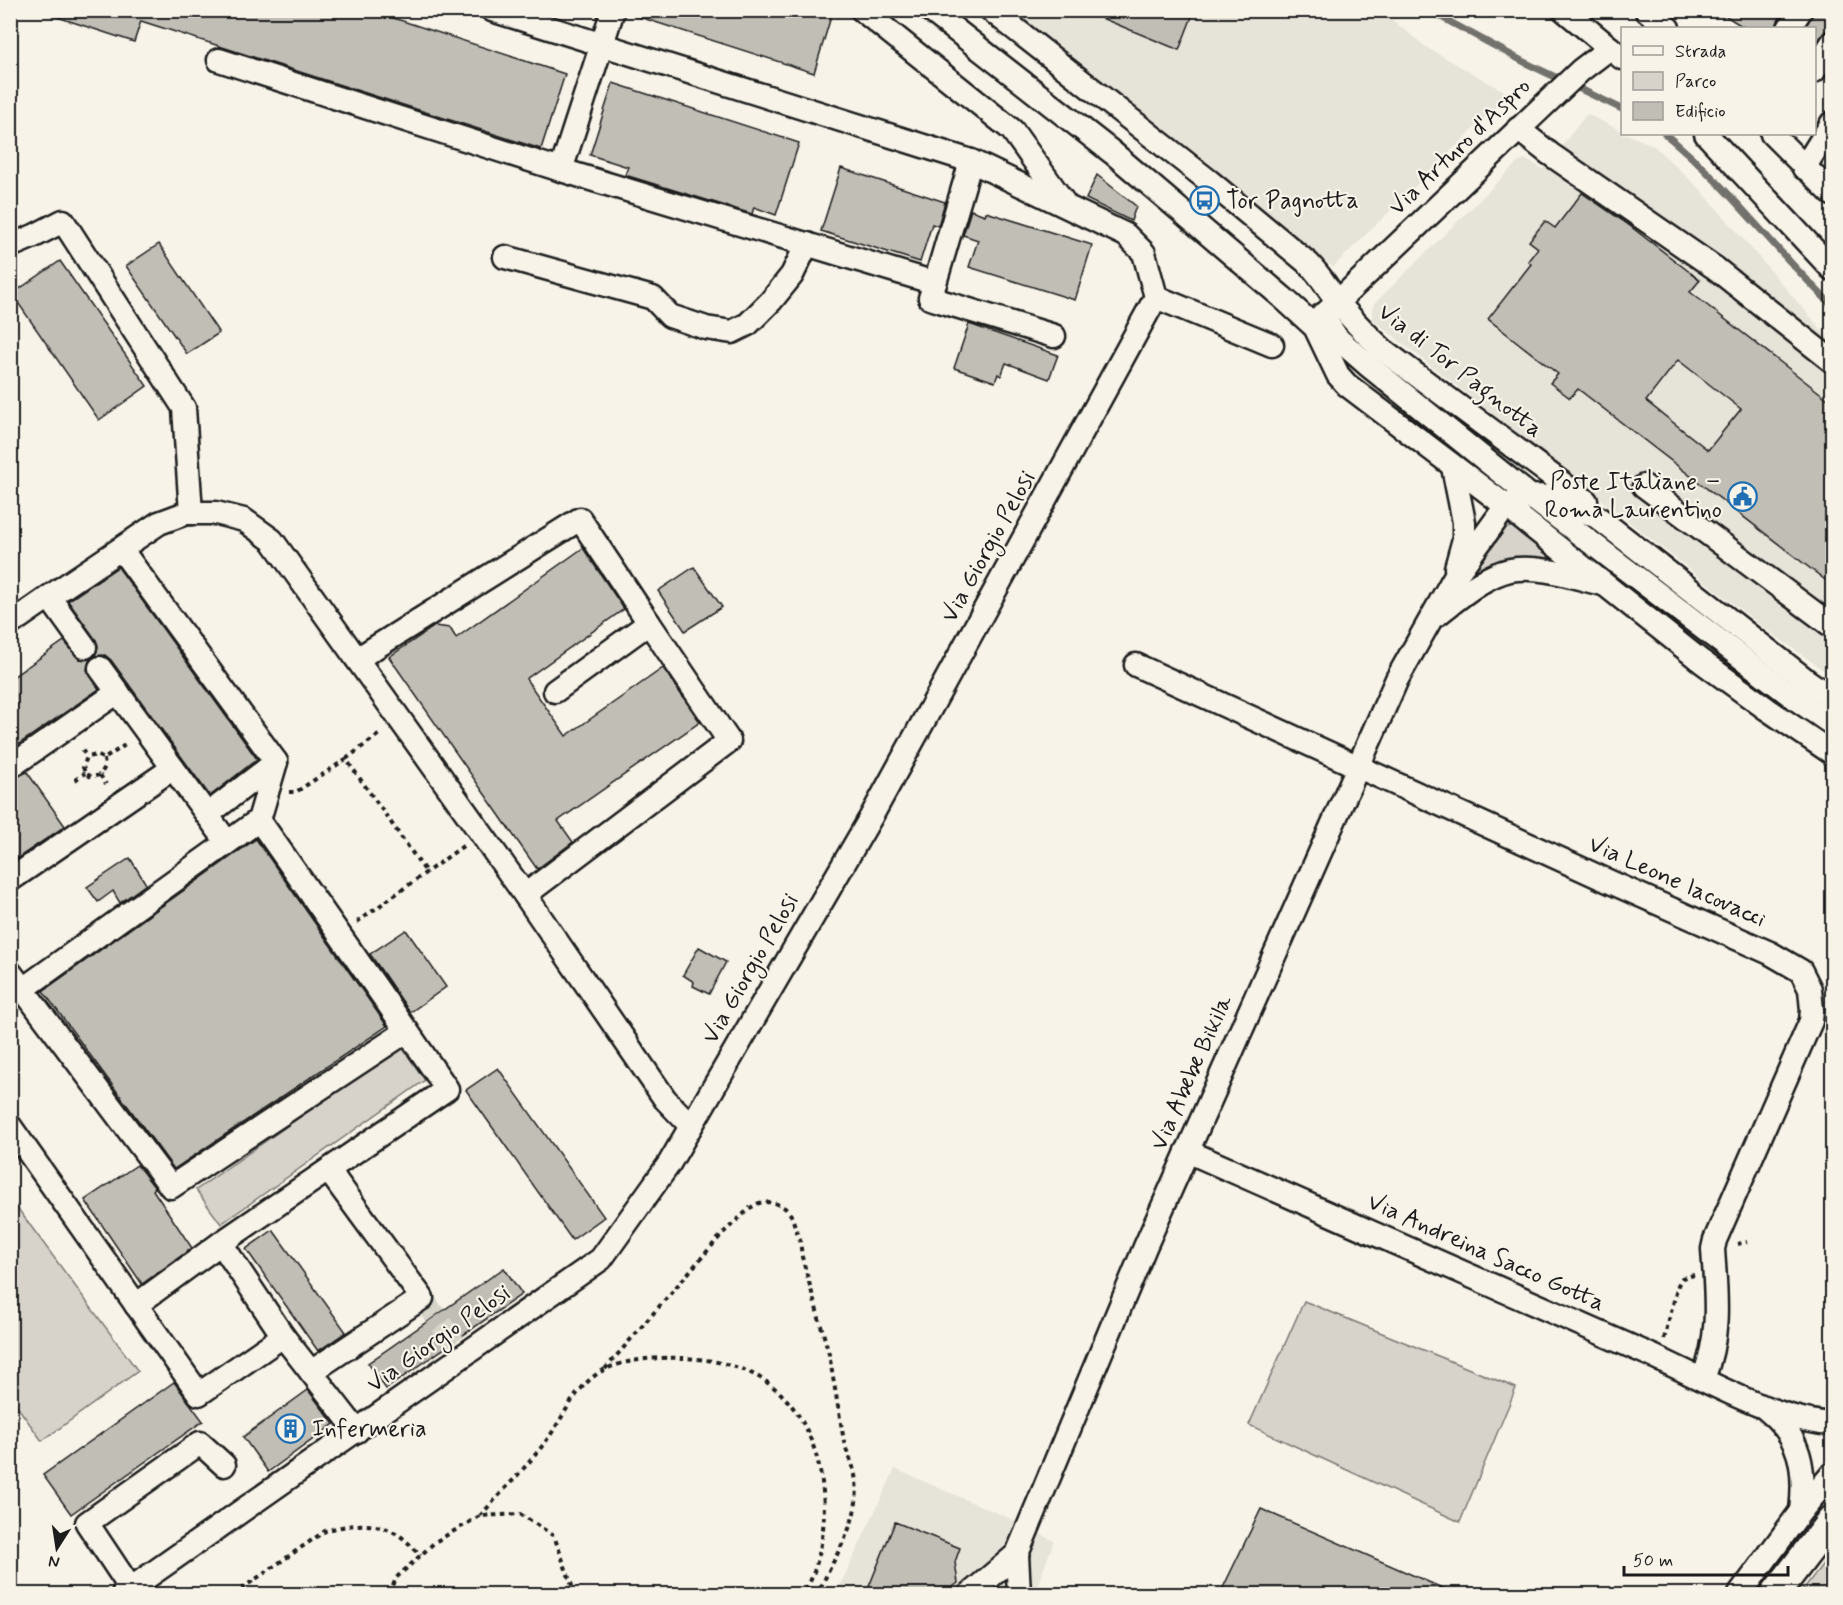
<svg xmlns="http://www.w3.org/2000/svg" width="1843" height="1605" viewBox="0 0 1843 1605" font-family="Mynerve,sans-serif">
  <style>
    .built { fill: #e6e3d9 }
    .green { fill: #d7d3cb; stroke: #7a7874; stroke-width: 1.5 }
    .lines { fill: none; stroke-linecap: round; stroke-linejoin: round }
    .stream { stroke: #72716c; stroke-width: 7 }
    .building { fill: #c0beb5; stroke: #1c1c1c; stroke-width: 1.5; fill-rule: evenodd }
    .minor-tunnel { stroke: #d6d3c9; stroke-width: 22; stroke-dasharray: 22 11; stroke-linecap: butt }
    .minor-casing { stroke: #1c1c1c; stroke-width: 27 }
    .major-casing { stroke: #1c1c1c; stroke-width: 33 }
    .path { stroke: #1c1c1c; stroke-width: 4; stroke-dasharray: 4.5 4.5; stroke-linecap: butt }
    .minor { stroke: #f7f3e8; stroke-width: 22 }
    .major { stroke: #f7f3e8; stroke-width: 28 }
    .labels { text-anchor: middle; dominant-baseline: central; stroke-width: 4.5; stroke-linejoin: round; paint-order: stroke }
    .street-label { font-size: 24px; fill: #1c1c1c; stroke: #f7f3e8 }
    .poi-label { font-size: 24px; fill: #1c1c1c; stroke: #f7f3e8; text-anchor: start }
  </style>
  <rect width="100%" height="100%" fill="#f7f3e8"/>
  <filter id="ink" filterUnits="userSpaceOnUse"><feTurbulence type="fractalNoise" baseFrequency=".0167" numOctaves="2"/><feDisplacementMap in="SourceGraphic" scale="12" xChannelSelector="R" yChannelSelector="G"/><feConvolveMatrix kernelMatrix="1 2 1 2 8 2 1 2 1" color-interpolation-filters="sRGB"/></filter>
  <g filter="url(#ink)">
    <g class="built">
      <polygon points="1010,11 1381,11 1426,47 1509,94 1333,267"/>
      <polygon points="1587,114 1622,131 1622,134 1627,134 1654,146 1701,190 1832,342 1832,676 1764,628 1373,320 1372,309 1374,304 1517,163 1525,159 1543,169"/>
      <polygon points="895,1469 1013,1520 1054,1541 1035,1592 1036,1594 836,1594"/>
    </g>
    <g class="green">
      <path d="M1511 527 1515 528 1557 560 1556 563C1522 553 1503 558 1472 575L1506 528Z"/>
      <polygon points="401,1046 425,1080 221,1224 196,1190"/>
      <polygon points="10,1198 138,1371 42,1441 11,1398"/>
      <polygon points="1304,1301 1516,1388 1460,1522 1249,1425"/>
      <polygon points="1832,1552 1832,1588 1827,1594 1804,1594 1801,1592"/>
    </g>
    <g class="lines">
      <g class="stream">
        <polyline points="1428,10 1526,63 1622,109"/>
        <path d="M1665 134C1727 184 1774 250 1832 305"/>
      </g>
    </g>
    <g class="building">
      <polygon points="49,10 369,10 565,74 541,149 141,21 134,42 48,14"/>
      <polygon points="631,10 833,10 814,73 630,14"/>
      <polygon points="1082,10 1184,10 1193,14 1179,50"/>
      <polygon points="1716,10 1784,10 1778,21 1776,28 1745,28"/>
      <polygon points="1814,10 1833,10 1833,30 1825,31 1815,45 1815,28 1805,28"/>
      <polygon points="613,83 799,143 776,215 754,207 752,214 625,175 628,167 590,155"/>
      <polygon points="841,168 945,202 938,226 932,224 920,262 821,231"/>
      <polygon points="1097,175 1136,206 1131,221 1086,199"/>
      <path d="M1582 193 1630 226 1700 280 1690 292 1833 403V586L1578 389 1570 398 1550 383 1558 374 1488 319 1531 264 1528 261 1538 248 1529 241 1545 221 1555 228ZM1678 360 1741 409 1708 450 1646 401Z"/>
      <polygon points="971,210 985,215 986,212 1092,245 1075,300 969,267 978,240 963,235"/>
      <polygon points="159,244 219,333 187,354 126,266"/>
      <polygon points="60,261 147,386 99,420 12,294"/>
      <polygon points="969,324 1058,355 1049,379 1006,363 1001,376 998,374 995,382 954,368"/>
      <polygon points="583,548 624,609 526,679 566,736 663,668 700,722 558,821 573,842 537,869 389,657 435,626 450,628 456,638"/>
      <polygon points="118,567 257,759 210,796 111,660 105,655 95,656 98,646 96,640 68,601"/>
      <polygon points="694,567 722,607 685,631 658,591"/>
      <polygon points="64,641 79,659 90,659 87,670 99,689 10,750 10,679"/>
      <polygon points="27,772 65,826 10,863 10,780"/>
      <polygon points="256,839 387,1026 174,1169 43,991"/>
      <polygon points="130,858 146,884 120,903 113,891 98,902 87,887"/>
      <polygon points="406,930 446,987 412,1011 409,1011 370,954"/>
      <polygon points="699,947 726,962 709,994 693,986 694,982 683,975"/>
      <polygon points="498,1068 604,1217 572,1240 466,1090"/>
      <polygon points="137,1165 155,1188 153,1190 192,1248 142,1284 85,1200"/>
      <polygon points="273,1230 346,1332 318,1351 246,1249"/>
      <polygon points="504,1268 522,1294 386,1389 368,1363"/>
      <polygon points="174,1382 203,1421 71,1514 43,1475"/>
      <polygon points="308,1390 334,1424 268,1472 243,1437"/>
      <polygon points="1261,1509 1456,1594 1220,1594"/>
      <polygon points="895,1522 960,1548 955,1562 958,1583 943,1594 866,1594"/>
    </g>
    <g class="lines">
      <polyline class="minor-tunnel" points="422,1298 463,1354"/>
      <defs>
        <g id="minor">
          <polyline points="492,10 971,161 1126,235 1144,253 1156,297"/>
          <polyline points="862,10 1012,130 1065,204"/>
          <polyline points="930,10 1113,153 1282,297 1315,327 1338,375 1347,385 1506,506 1701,661 1767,709 1832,753"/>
          <path d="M991 10 1209 181 1309 264C1321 276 1328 289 1338 302 1351 319 1367 335 1383 350L1586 501"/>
          <polyline points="1564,10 1610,48"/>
          <polyline points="1646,10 1668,28"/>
          <polyline points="1789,28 1801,10"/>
          <polyline points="219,60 561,170 613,10"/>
          <polyline points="1814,71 1832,43"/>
          <polyline points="1518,129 1550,154 1715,268 1832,361"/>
          <polyline points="1706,134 1832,269"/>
          <polyline points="1772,134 1832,194"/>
          <polyline points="1804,168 1832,123"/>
          <polyline points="561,170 935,283 971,161"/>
          <polyline points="10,246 34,236 63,221 184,408 191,513"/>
          <polyline points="505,257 653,298 670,316 706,328 732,332 748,324 771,301 792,275 807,244"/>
          <polyline points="935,283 930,298 1054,336"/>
          <polyline points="1327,312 1581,70 1610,48 1622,58"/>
          <polyline points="1322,315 1337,338 1369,366 1530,496 1793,697 1832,724"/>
          <polyline points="1453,467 1464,522 1464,539 1456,568"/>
          <polyline points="1644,486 1832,626"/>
          <polyline points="121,549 276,762 259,820"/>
          <polyline points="49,597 159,523 186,513 216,513 244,520 272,540 525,895 665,1099 691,1126"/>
          <path d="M1438 614C1459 598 1483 576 1510 570 1538 565 1570 576 1598 583"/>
          <polyline points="10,624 49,597 85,647"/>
          <polyline points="357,659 580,519 649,623"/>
          <path d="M1136 665 1608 881 1770 953 1801 971 1810 989 1812 1010 1811 1021 1715 1240 1713 1249C1716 1297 1721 1333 1703 1379"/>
          <polyline points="100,668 227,842"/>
          <polyline points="10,767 118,692"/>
          <polyline points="207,815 276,762"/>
          <polyline points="10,880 173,768"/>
          <polyline points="525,895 729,741 649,623 555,691"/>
          <polyline points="10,972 171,1187 407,1031 447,1089 221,1243"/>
          <polyline points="23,989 259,820 407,1031"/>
          <polyline points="10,1126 199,1394 283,1336 357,1431"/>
          <path d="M1187 1151C1340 1218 1493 1287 1646 1353 1701 1377 1772 1420 1832 1424"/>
          <polyline points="136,1305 221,1243 285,1339"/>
          <polyline points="311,1372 422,1298 329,1171"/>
          <path d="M1766 1409C1801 1437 1806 1468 1801 1511"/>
          <polyline points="131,1589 87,1523 200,1443 224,1465"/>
          <polyline points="123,1594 601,1259 669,1164 871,817 1156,297 1272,345"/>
          <polyline points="970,1594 1017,1554"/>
          <path d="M1019 1594 1017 1554 1145 1247 1397 679 1454 578 1506 506C1543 485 1563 502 1597 517L1806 680 1832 698"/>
          <polyline points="1740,1594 1801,1511 1832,1474"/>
        </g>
        <polyline id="major" points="1775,1594 1832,1520"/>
      </defs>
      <use href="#minor" class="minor-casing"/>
      <use href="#major" class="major-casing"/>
      <g class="path">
        <polyline points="82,750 87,757"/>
        <polyline points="104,759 105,767 100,775 91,777 85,773 83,767 87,757 97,755 104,759 128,743"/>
        <polyline points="346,759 382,732"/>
        <polyline points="100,775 106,784"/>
        <polyline points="75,780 85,773"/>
        <polyline points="289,792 296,792 346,759 426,872"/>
        <polyline points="357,922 463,846"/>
        <polyline points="1737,1244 1747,1242"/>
        <polyline points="1664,1339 1678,1285 1682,1278 1694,1275"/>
        <path d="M605 1369 723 1233 750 1208 759 1203 769 1202 777 1204 785 1208 791 1215 800 1240 802 1257 829 1354 845 1447C875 1507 840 1541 818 1594"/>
        <path d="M480 1516C502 1491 527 1467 546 1441 565 1416 576 1383 606 1369 628 1359 658 1357 682 1358 713 1359 746 1366 772 1386 829 1430 838 1533 804 1594"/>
        <path d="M234 1594 325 1531C348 1524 379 1520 400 1536 407 1541 414 1549 421 1555"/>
        <polyline points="390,1594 396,1578 435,1542 480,1516 520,1514 554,1536 575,1594"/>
      </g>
      <use href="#minor" class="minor"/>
      <use href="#major" class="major"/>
    </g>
  </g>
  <defs>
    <symbol id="bus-ring" viewBox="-11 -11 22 22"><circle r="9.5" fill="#f7f3e8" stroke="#1f6fb2" stroke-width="1.5"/><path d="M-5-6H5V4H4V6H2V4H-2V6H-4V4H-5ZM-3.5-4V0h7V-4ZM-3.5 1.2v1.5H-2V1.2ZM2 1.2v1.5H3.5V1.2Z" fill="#1f6fb2"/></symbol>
    <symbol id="civic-ring" viewBox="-11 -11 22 22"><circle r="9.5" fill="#f7f3e8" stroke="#1f6fb2" stroke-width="1.5"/><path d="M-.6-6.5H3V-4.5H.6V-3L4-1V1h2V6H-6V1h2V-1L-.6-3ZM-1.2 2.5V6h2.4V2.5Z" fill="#1f6fb2"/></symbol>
    <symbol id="building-ring" viewBox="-11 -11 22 22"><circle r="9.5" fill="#f7f3e8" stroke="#1f6fb2" stroke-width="1.5"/><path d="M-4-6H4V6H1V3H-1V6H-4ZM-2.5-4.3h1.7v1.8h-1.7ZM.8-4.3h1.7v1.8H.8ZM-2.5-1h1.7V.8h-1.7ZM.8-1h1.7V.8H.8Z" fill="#1f6fb2"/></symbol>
  </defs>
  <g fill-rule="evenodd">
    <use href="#bus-ring" x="1188" y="184" width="33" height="33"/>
    <use href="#civic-ring" x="1726" y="480" width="33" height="33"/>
    <use href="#building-ring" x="274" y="1412" width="33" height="33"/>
  </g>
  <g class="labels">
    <g class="street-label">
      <text transform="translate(1460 147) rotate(-44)">Via Arturo d'Aspro</text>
      <text transform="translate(1460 371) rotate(38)">Via di Tor Pagnotta</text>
      <text transform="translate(989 547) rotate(-61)">Via Giorgio Pelosi</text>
      <text transform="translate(1677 882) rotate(24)">Via Leone Iacovacci</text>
      <text transform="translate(751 969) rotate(-60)">Via Giorgio Pelosi</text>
      <text transform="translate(1192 1073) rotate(-66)">Via Abebe Bikila</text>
      <text transform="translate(1486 1253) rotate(24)">Via Andreina Sacco Gotta</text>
      <text transform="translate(439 1339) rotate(-35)">Via Giorgio Pelosi</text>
    </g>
    <g class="poi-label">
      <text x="1226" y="201">Tor Pagnotta</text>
      <text x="1722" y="482" text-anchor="end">Poste Italiane –<tspan x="1722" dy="28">Roma Laurentino</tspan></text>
      <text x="312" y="1429">Infermeria</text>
    </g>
  </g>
  <rect width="1843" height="1605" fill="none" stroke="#f7f3e8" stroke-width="36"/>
  <rect x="18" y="18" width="1807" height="1569" fill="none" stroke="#1c1c1c" stroke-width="2" filter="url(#ink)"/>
  <rect x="1621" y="27" width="195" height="108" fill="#f7f3e8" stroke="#9f9d96" stroke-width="1.5"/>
  <rect x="1633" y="46" width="30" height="9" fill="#f7f3e8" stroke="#9f9d96" stroke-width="1.5"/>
  <text x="1675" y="57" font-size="18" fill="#1c1c1c">Strada</text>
  <rect x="1633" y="72" width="30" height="18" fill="#d7d3cb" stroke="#9f9d96" stroke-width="1.5"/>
  <text x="1675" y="87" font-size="18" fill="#1c1c1c">Parco</text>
  <rect x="1633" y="102" width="30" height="18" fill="#c0beb5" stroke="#9f9d96" stroke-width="1.5"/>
  <text x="1675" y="117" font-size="18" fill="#1c1c1c">Edificio</text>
  <g transform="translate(57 1548) rotate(192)" stroke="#f7f3e8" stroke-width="4.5" paint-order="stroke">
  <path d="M0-4.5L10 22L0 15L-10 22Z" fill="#1c1c1c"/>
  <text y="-9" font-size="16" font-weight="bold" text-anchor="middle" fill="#1c1c1c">N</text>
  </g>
  <path d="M1624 1566v9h164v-9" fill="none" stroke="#1c1c1c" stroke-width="3"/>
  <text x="1633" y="1566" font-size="18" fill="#1c1c1c" stroke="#f7f3e8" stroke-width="4.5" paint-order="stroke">50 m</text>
</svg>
